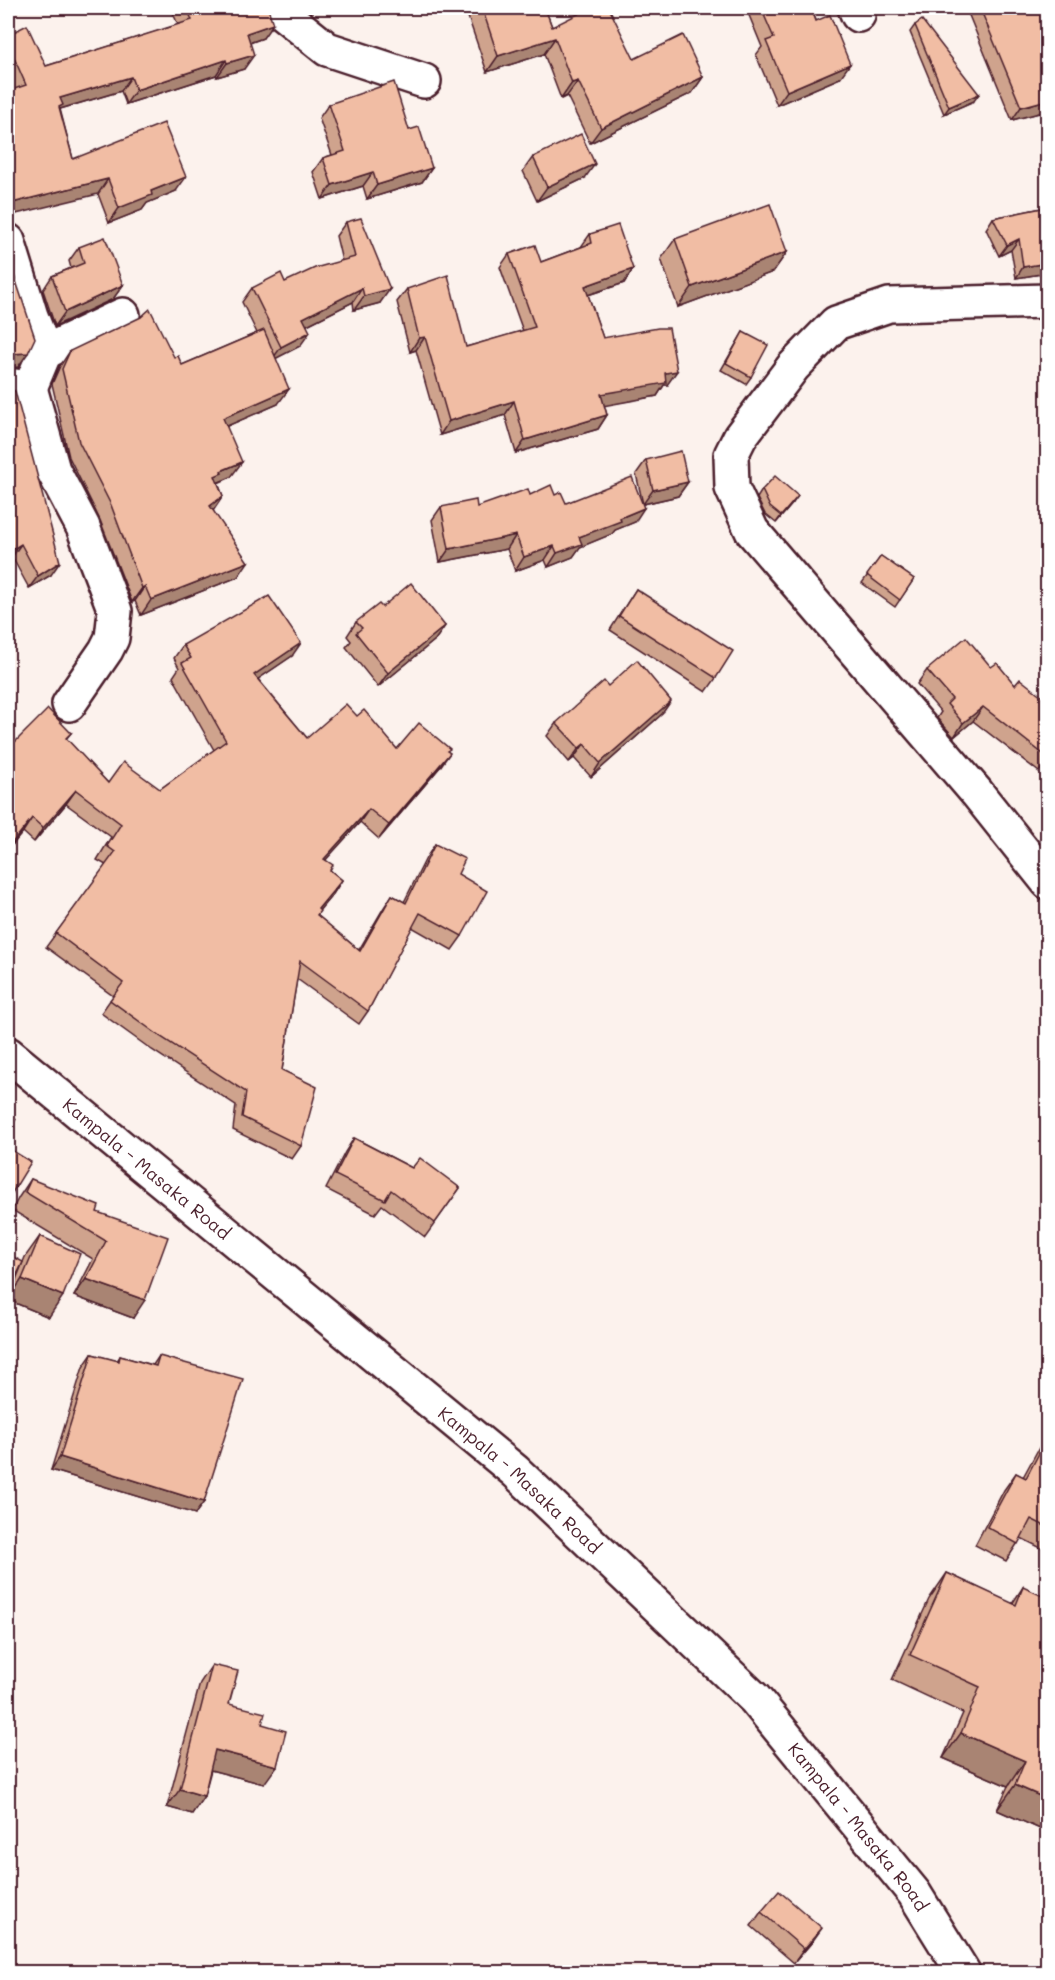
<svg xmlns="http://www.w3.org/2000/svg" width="1055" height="1980" viewBox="0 0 1055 1980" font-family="Mali,sans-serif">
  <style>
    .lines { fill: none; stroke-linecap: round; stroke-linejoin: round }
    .minor-casing { stroke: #4a1f2b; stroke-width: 38 }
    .major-casing { stroke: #4a1f2b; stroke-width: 38 }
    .minor { stroke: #fff; stroke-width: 33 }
    .major { stroke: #fff; stroke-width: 33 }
    .wall { fill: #cfa38d; stroke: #4a1f2b; stroke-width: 1.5 }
    .shaded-wall { fill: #a98473; stroke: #4a1f2b; stroke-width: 1.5 }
    .building { fill: #f1bda4; stroke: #4a1f2b; stroke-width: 1.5 }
    .labels { text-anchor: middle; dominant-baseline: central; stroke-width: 4.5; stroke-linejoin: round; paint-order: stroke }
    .street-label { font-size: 18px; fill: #4a1f2b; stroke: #fff }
  </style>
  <rect width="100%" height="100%" fill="#fcf2ed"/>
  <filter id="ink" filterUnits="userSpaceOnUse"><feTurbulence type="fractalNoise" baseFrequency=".0167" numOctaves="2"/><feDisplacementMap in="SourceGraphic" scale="12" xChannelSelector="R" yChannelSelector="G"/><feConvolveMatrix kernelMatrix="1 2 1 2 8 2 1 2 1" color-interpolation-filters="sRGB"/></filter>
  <g filter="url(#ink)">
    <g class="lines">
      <defs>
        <g id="minor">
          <polyline points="276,8 327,49 424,81"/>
          <polyline points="855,8 858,15"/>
          <polyline points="8,241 31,316 45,352 30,388"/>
          <polyline points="1048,301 889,305 836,323 793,367 740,437 731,455 732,488 752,531 977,793 1048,882"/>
          <polyline points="45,352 123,315"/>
          <polyline points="8,385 30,388 53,470 83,527 115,611 112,638 106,650 69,704"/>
        </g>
        <g id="major">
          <path id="s1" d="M8 1054 515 1471 755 1699 914 1893 963 1972"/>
        </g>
      </defs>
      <use href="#minor" class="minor-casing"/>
      <use href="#major" class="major-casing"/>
      <use href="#minor" class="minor"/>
      <use href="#major" class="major"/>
    </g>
    <g class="wall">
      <polygon points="171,8 268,8 263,38 250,43 244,69 217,77 216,75 126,104 121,91 60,109 73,159 176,191 147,203 142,210 109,223 98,194 12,89 8,80 8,35 46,66 178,25"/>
      <polygon points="465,8 545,8 552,27 634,59 703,77 692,93 590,143 567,96 561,99 544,54 487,72"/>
      <polygon points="746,8 811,8 840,78 777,105 756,55 762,47"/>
      <polygon points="966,8 1047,8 1046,57 1047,111 1012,120"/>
      <polygon points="915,25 974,101 944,114 910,32"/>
      <polygon points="329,104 409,130 432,168 422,182 367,199 363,186 322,199 313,172 323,158 332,155 319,118"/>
      <polygon points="533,157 585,178 537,201 523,171"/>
      <polygon points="1047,207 1047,273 1016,278 1011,250 999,256 986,229 993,218"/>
      <polygon points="346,222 380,303 354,310 353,302 307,325 300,346 276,358 278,404 227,426 231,477 218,483 223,496 213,510 238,577 141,615 135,601 132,602 100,520 69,457 52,384 60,366 70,351 174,357 182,365 257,333 242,302 252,288 285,282 342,261 336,236"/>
      <polygon points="590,234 633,269 624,283 588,295 603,338 667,385 664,385 657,396 604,405 607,415 598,429 516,453 505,415 440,435 416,350 410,352 397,302 407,289 466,347 523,331 500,267 509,254 541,262 581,247"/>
      <polygon points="675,239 787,252 773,272 678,307 661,259"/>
      <polygon points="79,247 123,285 113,299 55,326 43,290 52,276 71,268 69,261"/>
      <polygon points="743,332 751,377 746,384 721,370"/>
      <polygon points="8,388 51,575 29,588 12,557 8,560"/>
      <polygon points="646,460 688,482 678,496 643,504 636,474"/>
      <polygon points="762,490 793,503 776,523 765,514 757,498"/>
      <polygon points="555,495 566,503 635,522 615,530 612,534 580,547 573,557 548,567 545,560 515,571 507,549 440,562 432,520 441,507 477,507"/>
      <polygon points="881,556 914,579 895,607 862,583"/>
      <polygon points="636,589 716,678 706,692 610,630"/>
      <polygon points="382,607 445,626 435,640 378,687 346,647 351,641 347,636 356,622"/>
      <polygon points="183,645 292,656 258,679 307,738 357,716 397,749 448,752 440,767 379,839 360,822 325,860 330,870 342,880 333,894 319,910 317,915 359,950 383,909 392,895 404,902 426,858 435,844 458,874 462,936 452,950 412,927 368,1011 359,1024 297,979 282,1070 301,1146 292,1159 233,1130 236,1105 152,1050 101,1013 113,996 46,947 106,865 97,860 111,837 66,804 34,842 23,832 8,850 8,749 71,733 66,739 108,783 160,789 214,750 173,677 179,668 174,658"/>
      <polygon points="991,667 1015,685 1047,700 1047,761 1039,772 973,721 954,737 937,718 941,712 917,684 927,670"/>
      <polygon points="662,714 591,777 574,758 569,762 547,736 556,723"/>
      <polygon points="354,1138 412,1168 460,1188 425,1237 382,1205 375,1214 326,1189 345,1152"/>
      <polygon points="8,1148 12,1193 8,1200"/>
      <polygon points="31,1179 97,1212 133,1318 74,1296 93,1259 12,1210 19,1197"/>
      <polygon points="40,1236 49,1317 8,1300 25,1257"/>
      <polygon points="92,1354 117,1361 120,1356 153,1365 159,1356 204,1502 195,1514 51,1470 83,1367"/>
      <polygon points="1047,1433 1047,1551 1021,1538 1006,1561 975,1545 1004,1490 1016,1473 1023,1477"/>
      <polygon points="947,1573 1012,1604 1023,1587 1047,1832 997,1810 1008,1786 943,1758 963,1713 892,1680 929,1599"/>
      <polygon points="212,1665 229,1704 262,1724 264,1784 211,1770 204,1796 192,1814 167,1807 200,1683"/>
      <polygon points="761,1912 812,1942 794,1963 751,1926"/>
    </g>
    <g class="shaded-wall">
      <polygon points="273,24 263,38 237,47 247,33"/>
      <polygon points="555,38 544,54 487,72 498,56"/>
      <polygon points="254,55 244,69 217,77 227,63"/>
      <polygon points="226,60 216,75 126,104 136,90"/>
      <polygon points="850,64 840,78 777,105 787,91"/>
      <polygon points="131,77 121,91 60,109 54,119 60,98"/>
      <polygon points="703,77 692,93 590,143 601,128"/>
      <polygon points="578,81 567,96 561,99 572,83"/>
      <polygon points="979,94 974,101 944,114 949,107"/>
      <polygon points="1047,100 1047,111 1012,120 1021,107"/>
      <polygon points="595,164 585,178 537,201 547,187"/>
      <polygon points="432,168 422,182 367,199 377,185"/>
      <polygon points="373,172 363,186 322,199 332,185"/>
      <polygon points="186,177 176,191 147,203 142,210 109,223 119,208 151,191"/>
      <polygon points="108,179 98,194 8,216 8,204"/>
      <polygon points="1019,239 1011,250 999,256 1007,245"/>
      <polygon points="787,252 773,272 678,307 692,287"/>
      <polygon points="1047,263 1047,273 1016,278 1023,267"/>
      <polygon points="633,269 624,283 575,299 585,286"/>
      <polygon points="123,285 113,299 55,326 65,312"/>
      <polygon points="362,288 353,302 293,332 303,318"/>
      <polygon points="390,289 380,303 354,310 364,296"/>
      <polygon points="310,332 300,346 271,361 281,347"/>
      <polygon points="425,337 416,350 410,352 419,338"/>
      <polygon points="28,353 18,367 8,368 8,356 10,354"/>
      <polygon points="677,371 667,385 664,385 657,396 592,408 601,394 665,373"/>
      <polygon points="289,389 278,404 213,432 223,418"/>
      <polygon points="514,401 505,415 440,435 449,421"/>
      <polygon points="607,415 598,429 516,453 525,440"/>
      <polygon points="242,462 231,477 214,484 215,476 221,471"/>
      <polygon points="688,482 678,496 643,504 653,490"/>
      <polygon points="223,496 213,511 210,506"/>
      <polygon points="798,496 793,503 776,523 781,516"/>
      <polygon points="644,508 635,522 615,530 612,534 580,547 573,557 548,567 557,553 579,537 620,518"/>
      <polygon points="516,535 507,549 440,562 449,549"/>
      <polygon points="21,544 12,557 8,560 8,557 13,549"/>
      <polygon points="554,546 545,560 515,571 524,557"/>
      <polygon points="60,562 51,575 29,588 38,576"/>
      <polygon points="248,562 238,577 141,615 151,600"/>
      <polygon points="145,586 135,601 132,602 142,588"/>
      <polygon points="445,626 435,640 378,687 388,673"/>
      <polygon points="301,643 292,656 245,688 254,675"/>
      <polygon points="671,701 662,714 591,777 600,763"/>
      <polygon points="983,707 973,721 954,737 963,723"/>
      <polygon points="584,744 574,758 569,762 579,748"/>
      <polygon points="450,753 440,767 379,839 389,825"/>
      <polygon points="76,790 66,804 34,842 43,828"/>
      <polygon points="369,809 360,822 315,872 324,859"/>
      <polygon points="32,818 23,832 8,850 8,848"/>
      <polygon points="342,880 333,894 309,923 318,909"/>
      <polygon points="22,1279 63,1296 49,1317 8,1300"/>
      <polygon points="86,1279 145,1300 133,1318 74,1296"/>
      <polygon points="60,1457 204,1502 195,1514 51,1470"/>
      <polygon points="961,1733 1025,1761 1008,1786 943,1758"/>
      <polygon points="215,1750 277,1766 264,1784 203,1768"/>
      <polygon points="1015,1785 1047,1799 1047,1832 997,1810"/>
      <polygon points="180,1789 204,1796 192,1814 167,1807"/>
      <polygon points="822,1928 812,1942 794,1963 804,1949"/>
    </g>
    <g class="building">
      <polygon points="187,8 268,8 273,24 247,33 254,55 227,63 226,60 136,90 131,77 60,98 63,105 59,107 73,159 164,123 186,177 151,191 152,195 119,208 108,179 8,204 8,91 26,85 8,44 8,35 27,25 46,66 192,20"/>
      <polygon points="482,8 545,8 552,27 590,8 609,8 634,59 683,35 703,77 601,128 578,81 572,83 555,38 498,56"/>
      <polygon points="761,8 811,8 816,21 830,15 850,64 787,91 766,41 774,38"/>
      <polygon points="980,8 1047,8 1047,42 1046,57 1047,62 1047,100 1021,107"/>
      <polygon points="922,20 979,94 949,107 915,25"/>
      <polygon points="394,82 409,130 419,127 432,168 377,185 373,172 332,185 323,158 345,151 329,104"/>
      <polygon points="581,134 595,164 547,187 533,157"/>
      <polygon points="770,204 787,252 692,287 675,239"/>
      <polygon points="1047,207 1047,263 1023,267 1019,239 1007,245 993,218"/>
      <polygon points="361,218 390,289 364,296 362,288 303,318 310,332 281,347 252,288 281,273 285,282 315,268 355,257 346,222"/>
      <polygon points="618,225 633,269 585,286 603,338 658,328 669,328 677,371 665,373 666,383 601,394 607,415 525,440 514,401 449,421 425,337 419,338 407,289 448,275 466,347 535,327 509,254 535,245 541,262 592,243 590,234"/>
      <polygon points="105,237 123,285 65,312 52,276 84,263 79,247"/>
      <polygon points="8,257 35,338 28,353 10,354 8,356"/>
      <polygon points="150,309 174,357 178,356 182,365 264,330 289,389 223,418 242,462 221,471 222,473 215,476 223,496 210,506 248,562 151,600 145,586 142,588 111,505 79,442 62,369 70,351 141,317"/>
      <polygon points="743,332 768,345 751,377 726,363"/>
      <polygon points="8,388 15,391 60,562 38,576 21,544 13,549 8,534"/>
      <polygon points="681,451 688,482 653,490 646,460"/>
      <polygon points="775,476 798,496 781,516 770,507 762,490"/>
      <polygon points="632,477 644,508 620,518 621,521 579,537 582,544 557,553 554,546 524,557 516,535 449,549 441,507 476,500 477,507 528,489 530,495 551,485 555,495 561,492 566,503"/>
      <polygon points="881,556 914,579 900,600 867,575"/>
      <polygon points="411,583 445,626 388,673 356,633 362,628 356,622 379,604 382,607"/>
      <polygon points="636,589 733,651 716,678 619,616"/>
      <polygon points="269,596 301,643 254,675 307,738 346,704 357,716 364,710 397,749 419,723 450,749 447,751 450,753 389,825 369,809 324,859 333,865 330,870 342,880 318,909 320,911 317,915 360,951 392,895 406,903 435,844 465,859 458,874 487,891 462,936 420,913 368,1011 300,961 282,1070 317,1087 301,1146 242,1117 246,1092 161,1037 110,1000 123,983 56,933 115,852 107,846 121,824 76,790 43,828 32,818 8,848 8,749 48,709 71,733 66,738 108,783 123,762 160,789 226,741 182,663 191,658 183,645"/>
      <polygon points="966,637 991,667 997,663 1015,685 1020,679 1047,700 1047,757 983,707 963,723 947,704 952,699 927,670"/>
      <polygon points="637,660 671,701 600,763 584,744 579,748 556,723 604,681 608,686"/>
      <polygon points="8,1114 16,1119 8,1134"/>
      <polygon points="354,1138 412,1168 420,1158 460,1188 435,1223 391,1190 385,1200 335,1175"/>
      <polygon points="8,1148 31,1162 12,1193 8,1190"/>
      <polygon points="31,1179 99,1206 97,1212 168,1237 145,1300 86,1279 106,1241 25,1192"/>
      <polygon points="40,1236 80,1254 63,1296 22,1279"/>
      <polygon points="8,1254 23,1262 8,1293"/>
      <polygon points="92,1354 119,1361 120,1356 156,1366 159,1356 243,1379 204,1502 60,1457"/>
      <polygon points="1047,1438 1047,1527 1031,1519 1018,1544 987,1527 1016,1473 1026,1478"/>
      <polygon points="947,1573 1016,1605 1023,1587 1047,1598 1047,1799 1015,1785 1025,1761 961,1733 980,1687 910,1655"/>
      <polygon points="212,1665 238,1671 229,1704 265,1713 262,1724 286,1731 277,1766 215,1750 204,1796 180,1789"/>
      <polygon points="779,1891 822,1928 804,1949 761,1912"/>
    </g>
  </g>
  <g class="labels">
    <g class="street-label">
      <text stroke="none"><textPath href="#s1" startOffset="180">Kampala - Masaka Road</textPath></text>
      <text stroke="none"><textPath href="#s1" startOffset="666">Kampala - Masaka Road</textPath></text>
      <text stroke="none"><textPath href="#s1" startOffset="1152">Kampala - Masaka Road</textPath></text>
    </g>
  </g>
  <rect width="1055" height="1980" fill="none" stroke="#fff" stroke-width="30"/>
  <rect x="15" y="15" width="1025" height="1950" fill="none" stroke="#4a1f2b" stroke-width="2" filter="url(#ink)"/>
</svg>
